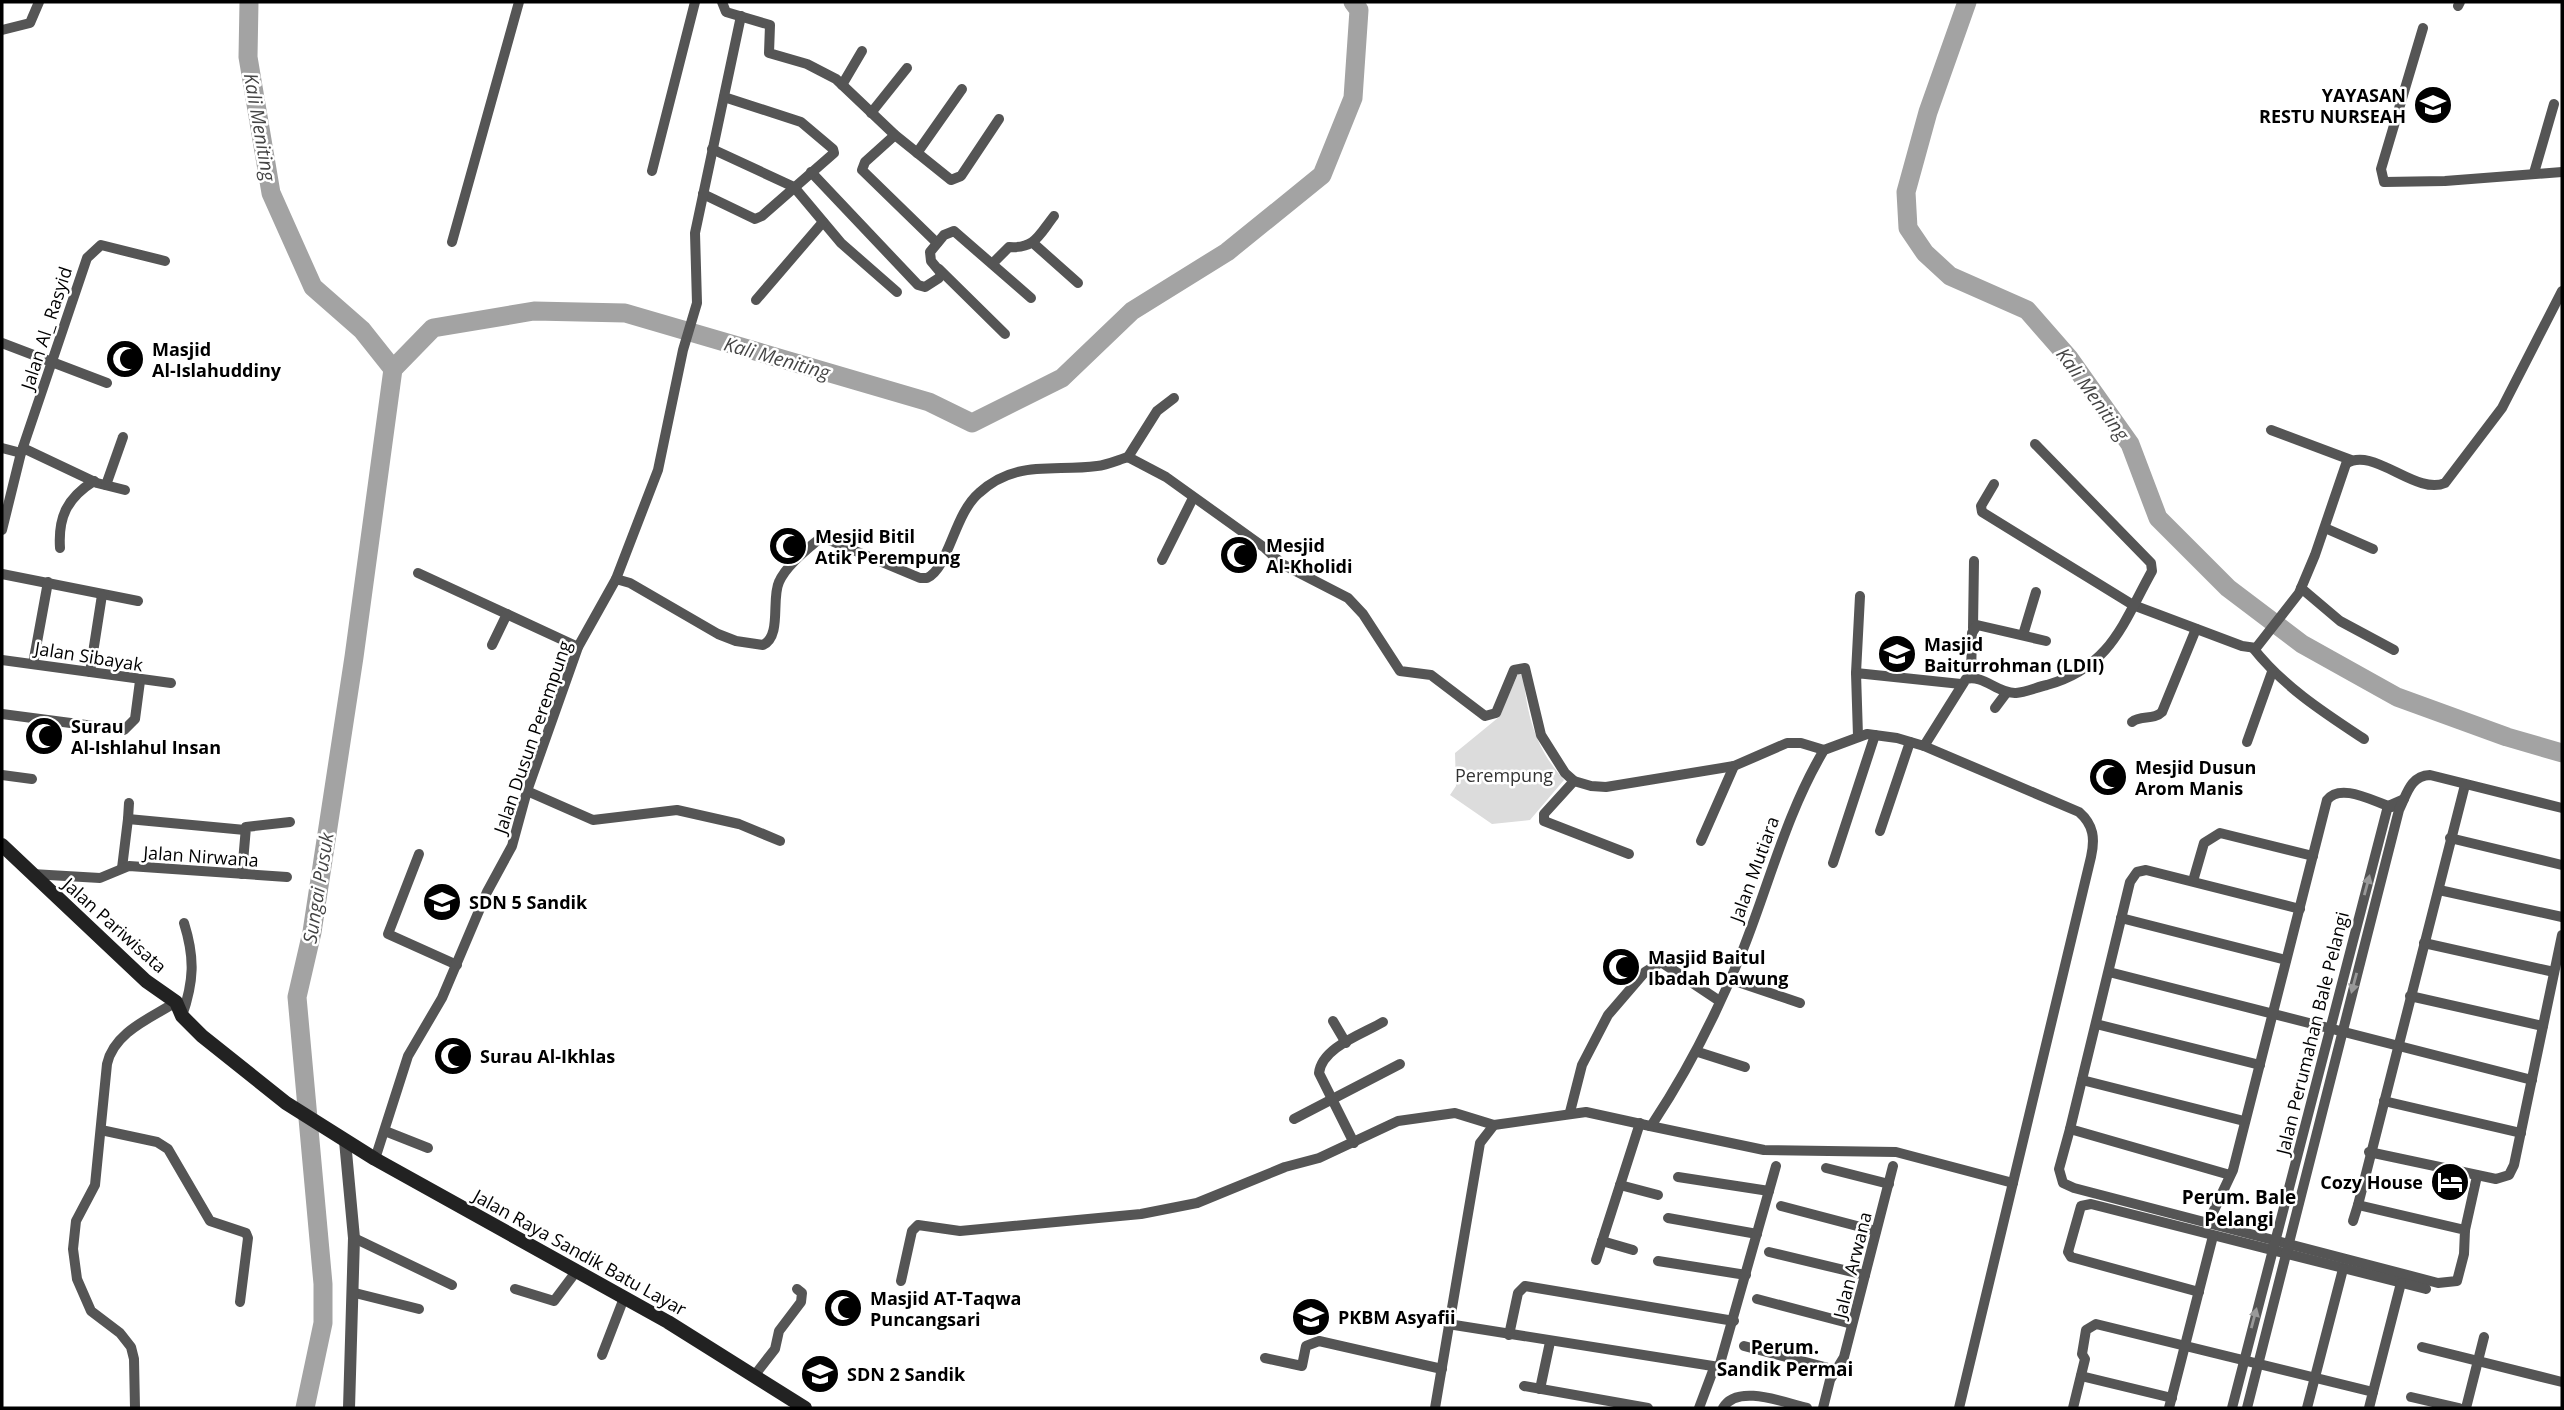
<svg xmlns="http://www.w3.org/2000/svg" width="2564" height="1410" viewBox="0 0 2564 1410" font-family="'Open Sans',sans-serif">
  <style>
    .green { fill: #dcdcdc }
    .lines { fill: none; stroke-linecap: round; stroke-linejoin: round }
    .river { stroke: #a3a3a3; stroke-width: 19 }
    .minor { stroke: #555; stroke-width: 10 }
    .tertiary { stroke: #555; stroke-width: 12 }
    .secondary { stroke: #222; stroke-width: 14 }
    .oneway { fill: #999 }
    .labels { text-anchor: middle; dominant-baseline: central; stroke-width: 5; stroke-linejoin: round; paint-order: stroke }
    .poi-label { font-size: 18px; font-weight: bold; fill: #000; stroke: #fff; text-anchor: start }
    .street-label { font-size: 18px; fill: #000; stroke: #fff }
    .park-label { font-size: 18px; fill: #333; stroke: #fff }
    .water-label { font-size: 19px; font-style: italic; fill: #444; stroke: #fff }
    .neighbourhood-label { font-size: 19px; font-weight: bold; fill: #000; stroke: #fff }
  </style>
  <rect width="100%" height="100%" fill="#fff"/>
  <path class="green" d="M1519 672 1523 673C1527 716 1535 747 1564 780L1530 820 1492 824 1450 795 1456 786 1455 753 1499 717Z"/>
  <g class="lines">
    <g class="river">
      <polyline points="249,2 248,57 271,193 313,287 362,330 393,369 433,328 534,311 625,313 929,402 972,423 1062,378 1132,311 1227,252 1322,175 1353,98 1359,10 1353,2"/>
      <polyline points="1967,2 1928,112 1906,192 1908,228 1925,253 1950,276 2027,310 2069,358 2130,444 2158,518 2228,588 2302,644 2397,697 2507,737 2562,753"/>
      <polyline points="305,1408 323,1323 323,1284 297,997 312,932 354,657 393,369"/>
    </g>
    <g class="minor">
      <polyline points="722,2 726,12 770,25 769,53 807,64 836,79 895,135 951,180 961,176 999,119"/>
      <polyline points="2458,6 2460,2"/>
      <polyline points="2423,28 2381,169 2384,182 2445,181 2562,172"/>
      <polyline points="2,30 30,23 39,2"/>
      <polyline points="842,85 862,51"/>
      <polyline points="871,113 907,68"/>
      <polyline points="895,135 865,162 862,170 937,243"/>
      <polyline points="712,149 794,187 841,243 897,292"/>
      <polyline points="917,153 962,89"/>
      <polyline points="652,171 695,2"/>
      <polyline points="811,172 918,285 925,287 939,278 941,273 931,261 930,252 944,235 954,231 1031,298"/>
      <polyline points="2534,173 2554,104"/>
      <polyline points="703,194 755,219 762,216 834,153 833,149 801,122 724,97"/>
      <polyline points="452,242 519,2"/>
      <polyline points="1033,243 1078,283"/>
      <path d="M993 263 1009 247C1035 249 1039 235 1054 216"/>
      <polyline points="939,269 1005,334"/>
      <polyline points="756,300 823,222"/>
      <polyline points="2,343 107,383"/>
      <polyline points="2271,430 2351,460"/>
      <polyline points="2,448 21,453"/>
      <polyline points="23,448 97,483 125,490"/>
      <polyline points="1128,457 1157,411 1174,398"/>
      <path d="M1994 484 1981 506 1982 512 2133 605 2242 646 2256 648 2299 593 2315 555 2346 464C2372 445 2416 496 2445 483L2502 408 2562 291"/>
      <polyline points="106,485 123,437"/>
      <polyline points="2325,528 2373,549"/>
      <polyline points="2,530 21,453 87,258 101,245 165,261"/>
      <path d="M60 548C58 517 67 498 94 481"/>
      <polyline points="1162,560 1193,498"/>
      <polyline points="418,573 578,647"/>
      <polyline points="2,574 138,601"/>
      <polyline points="616,579 658,470 683,350 697,303 695,233 741,16"/>
      <polyline points="2301,588 2340,621 2394,650"/>
      <polyline points="1973,628 1974,561"/>
      <polyline points="2023,635 2036,592"/>
      <polyline points="492,645 507,614"/>
      <path d="M2253 648C2284 687 2323 712 2364 739"/>
      <polyline points="2,660 171,683"/>
      <polyline points="33,664 48,582"/>
      <polyline points="90,672 102,595"/>
      <polyline points="1856,673 1860,596"/>
      <polyline points="1971,677 1972,633 1977,625 2046,641"/>
      <polyline points="1995,708 2007,692"/>
      <polyline points="2,714 124,730 135,719 140,681"/>
      <path d="M2132 722C2141 714 2153 721 2162 712L2196 629"/>
      <polyline points="1858,736 1856,673 1961,684"/>
      <polyline points="2247,742 2272,672"/>
      <path d="M1924 746 2079 812C2094 825 2095 839 2091 857L1959 1408"/>
      <polyline points="2,775 32,779"/>
      <polyline points="1574,781 1544,814 1544,821 1629,854"/>
      <polyline points="527,791 593,820 677,810 739,824 780,841"/>
      <polyline points="128,819 129,803"/>
      <polyline points="1880,831 1910,742"/>
      <polyline points="2450,838 2562,865"/>
      <polyline points="1701,841 1734,766"/>
      <polyline points="419,854 388,934 457,965"/>
      <polyline points="1833,863 1875,735"/>
      <polyline points="122,868 128,819 245,830"/>
      <polyline points="32,874 100,878 129,866 287,877"/>
      <polyline points="242,874 246,827 290,822"/>
      <polyline points="2193,881 2204,843 2220,833 2313,856"/>
      <polyline points="2439,890 2562,917"/>
      <polyline points="2121,918 2286,960"/>
      <polyline points="2424,943 2554,972"/>
      <polyline points="2109,972 2532,1080"/>
      <polyline points="1729,979 1800,1003"/>
      <polyline points="2410,996 2543,1026"/>
      <path d="M182 1016C194 981 195 958 184 923"/>
      <polyline points="1333,1021 1346,1043"/>
      <polyline points="2096,1024 2260,1065"/>
      <polyline points="1698,1052 1745,1067"/>
      <polyline points="2082,1080 2244,1121"/>
      <polyline points="2384,1101 2521,1133"/>
      <polyline points="1570,1112 1582,1065 1608,1015 1645,972 1661,962 1718,1000"/>
      <polyline points="1294,1119 1400,1064"/>
      <polyline points="1650,1126 1764,1150 1896,1152 2013,1183"/>
      <polyline points="2070,1129 2059,1169 2063,1183 2074,1188 2438,1283 2457,1281 2464,1254 2465,1230 2358,1205 2465,785"/>
      <polyline points="101,1130 157,1142 168,1149 210,1221 246,1233 248,1238 240,1302"/>
      <polyline points="385,1131 428,1148"/>
      <path d="M1354 1143 1319 1073C1322 1047 1363 1034 1383 1022"/>
      <polyline points="2369,1152 2496,1179 2509,1175 2514,1165 2562,935"/>
      <path d="M375 1159 408 1056 442 998 487 892 512 846 527 791 578 647 616 579 630 583 718 634 736 641 763 645C782 636 771 599 779 582 786 566 805 551 818 540H829L920 578H927C949 568 954 514 979 493 1016 459 1054 472 1097 466 1107 465 1118 460 1128 457L1166 477 1265 548 1282 564 1348 598 1363 614 1400 671 1431 675 1485 716 1496 713 1514 670 1525 668 1541 735 1565 773 1574 781 1591 786 1606 787 1734 766 1787 743H1801L1824 750"/>
      <polyline points="1826,1168 1889,1184"/>
      <polyline points="2230,1175 2070,1129 2130,882 2137,872 2146,870 2300,909"/>
      <polyline points="1678,1177 1769,1191"/>
      <polyline points="1620,1185 1658,1195"/>
      <polyline points="1781,1206 1876,1231"/>
      <polyline points="1668,1218 1757,1234"/>
      <polyline points="2353,1221 2358,1205"/>
      <path d="M2208 1223 2233 1170 2327 800C2341 782 2374 802 2392 807"/>
      <polyline points="2465,1230 2477,1176"/>
      <polyline points="354,1238 452,1285"/>
      <polyline points="1602,1241 1633,1250"/>
      <polyline points="1769,1252 1865,1275"/>
      <polyline points="1596,1260 1640,1123"/>
      <polyline points="1658,1261 1746,1275"/>
      <polyline points="901,1281 912,1231 918,1225 960,1231 1141,1214 1197,1203 1285,1167 1319,1158 1398,1121 1455,1113 1494,1125"/>
      <polyline points="515,1289 554,1301 575,1273"/>
      <polyline points="2199,1292 2071,1257 2068,1252 2081,1206 2091,1204 2426,1289"/>
      <polyline points="355,1293 419,1309"/>
      <polyline points="1757,1299 1852,1324"/>
      <polyline points="1448,1324 1719,1367 1776,1166"/>
      <polyline points="1509,1335 1518,1293 1525,1286 1734,1321"/>
      <polyline points="1744,1346 1836,1370"/>
      <polyline points="2422,1347 2562,1382"/>
      <polyline points="602,1355 624,1298"/>
      <polyline points="1265,1358 1302,1366 1306,1346 1319,1341 1442,1369"/>
      <polyline points="754,1376 775,1349 779,1331 801,1302 802,1293 797,1289"/>
      <polyline points="2081,1376 2172,1398"/>
      <polyline points="1524,1386 1648,1408"/>
      <polyline points="1540,1389 1550,1342"/>
      <polyline points="2373,1392 2401,1283"/>
      <polyline points="2411,1397 2459,1408"/>
      <path d="M135 1408 134 1359 131 1347 120 1333 91 1311 77 1279 73 1249 76 1221 95 1185 107 1064C114 1032 151 1018 176 1002"/>
      <path d="M1435 1408 1480 1143 1494 1125 1586 1112 1650 1126 1653 1123C1690 1067 1719 1009 1744 947 1770 881 1787 812 1824 750L1867 734 1897 738 1924 746 1966 679C1983 674 1998 694 2016 693 2027 692 2037 687 2047 685 2111 667 2123 623 2152 571L2151 563 2035 444"/>
      <polyline points="1699,1408 1714,1368"/>
      <path d="M1723 1408C1737 1383 1785 1403 1807 1408"/>
      <polyline points="1823,1408 1830,1380 1844,1357 1893,1166"/>
      <polyline points="2073,1408 2085,1359 2082,1354 2086,1330 2096,1324 2373,1392 2369,1408"/>
      <polyline points="2169,1408 2213,1236"/>
      <polyline points="2232,1408 2388,806 2404,799"/>
      <path d="M2247 1408 2399 810C2407 794 2410 776 2430 775L2562 808"/>
      <polyline points="2307,1408 2343,1269"/>
      <polyline points="2466,1408 2484,1337"/>
    </g>
    <polyline class="tertiary" points="345,1141 354,1238 349,1408"/>
    <polyline class="secondary" points="2,845 146,981 176,1002 182,1016 202,1036 286,1103 375,1159 668,1322 805,1408"/>
  </g>
  <defs><path id="oneway-solid" d="M-6-.8H1V-3.2L6.5 0L1 3.2V.8H-6Z" transform="scale(1.75)"/></defs>
  <g class="oneway">
    <use href="#oneway-solid" transform="translate(2367 885) rotate(-75)"/>
    <use href="#oneway-solid" transform="translate(2354 983) rotate(105)"/>
    <use href="#oneway-solid" transform="translate(2254 1318) rotate(-75)"/>
  </g>
  <defs>
    <symbol id="school-disc" viewBox="-11 -11 22 22"><circle r="9.5" fill="#000" stroke="#fff"/><path d="M0-5L7-2L0 1L-7-2ZM-4 1L0 2.5L4 1V4Q0 6-4 4Z" fill="#fff"/></symbol>
    <symbol id="mosque-disc" viewBox="-11 -11 22 22"><circle r="9.5" fill="#000" stroke="#fff"/><path d="M3.5-4.9A6 6 0 1 0 3.5 4.9A5 5 0 1 1 3.5-4.9Z" fill="#fff"/></symbol>
    <symbol id="hotel-disc" viewBox="-11 -11 22 22"><circle r="9.5" fill="#000" stroke="#fff"/><path d="M-6-4.5h1.5V1H6V5H4.5V3h-9V5H-6ZM-4 0a1.8 1.8 0 1 1 3.6 0ZM.5 0V-2.5h3Q6-2.5 6 0Z" fill="#fff"/></symbol>
  </defs>
  <g fill-rule="evenodd">
    <use href="#school-disc" x="2411" y="83" width="44" height="44"/>
    <use href="#mosque-disc" x="103" y="337" width="44" height="44"/>
    <use href="#mosque-disc" x="766" y="524" width="44" height="44"/>
    <use href="#mosque-disc" x="1217" y="533" width="44" height="44"/>
    <use href="#school-disc" x="1875" y="632" width="44" height="44"/>
    <use href="#mosque-disc" x="22" y="714" width="44" height="44"/>
    <use href="#mosque-disc" x="2086" y="755" width="44" height="44"/>
    <use href="#school-disc" x="420" y="880" width="44" height="44"/>
    <use href="#mosque-disc" x="1599" y="945" width="44" height="44"/>
    <use href="#mosque-disc" x="431" y="1034" width="44" height="44"/>
    <use href="#hotel-disc" x="2428" y="1160" width="44" height="44"/>
    <use href="#mosque-disc" x="821" y="1286" width="44" height="44"/>
    <use href="#school-disc" x="1289" y="1295" width="44" height="44"/>
    <use href="#school-disc" x="798" y="1352" width="44" height="44"/>
  </g>
  <g class="labels">
    <g class="poi-label">
      <text x="2406" y="95" text-anchor="end">YAYASAN<tspan x="2406" dy="21">RESTU NURSEAH</tspan></text>
      <text x="152" y="349">Masjid<tspan x="152" dy="21">Al-Islahuddiny</tspan></text>
      <text x="815" y="536">Mesjid Bitil<tspan x="815" dy="21">Atik Perempung</tspan></text>
      <text x="1266" y="545">Mesjid<tspan x="1266" dy="21">Al-Kholidi</tspan></text>
      <text x="1924" y="644">Masjid<tspan x="1924" dy="21">Baiturrohman (LDII)</tspan></text>
      <text x="71" y="726">Surau<tspan x="71" dy="21">Al-Ishlahul Insan</tspan></text>
      <text x="2135" y="767">Mesjid Dusun<tspan x="2135" dy="21">Arom Manis</tspan></text>
      <text x="469" y="902">SDN 5 Sandik</text>
      <text x="1648" y="957">Masjid Baitul<tspan x="1648" dy="21">Ibadah Dawung</tspan></text>
      <text x="480" y="1056">Surau Al-Ikhlas</text>
      <text x="2423" y="1182" text-anchor="end">Cozy House</text>
      <text x="870" y="1298">Masjid AT-Taqwa<tspan x="870" dy="21">Puncangsari</tspan></text>
      <text x="1338" y="1317">PKBM Asyafii</text>
      <text x="847" y="1374">SDN 2 Sandik</text>
    </g>
    <g class="street-label">
      <text transform="translate(46 328) rotate(-72)">Jalan Al_ Rasyid</text>
      <text transform="translate(89 656) rotate(9)">Jalan Sibayak</text>
      <text transform="translate(532 737) rotate(-71)">Jalan Dusun Perempung</text>
      <text transform="translate(201 856) rotate(4)">Jalan Nirwana</text>
      <text transform="translate(1754 869) rotate(-70)">Jalan Mutiara</text>
      <text transform="translate(115 925) rotate(42)">Jalan Pariwisata</text>
      <text transform="translate(2312 1033) rotate(-76)">Jalan Perumahan Bale Pelangi</text>
      <text transform="translate(580 1252) rotate(29)">Jalan Raya Sandik Batu Layar</text>
      <text transform="translate(1852 1265) rotate(-76)">Jalan Arwana</text>
    </g>
    <g class="park-label">
      <text x="1504" y="775">Perempung</text>
    </g>
    <g class="water-label">
      <text transform="translate(260 127) rotate(80)">Kali Meniting</text>
      <text transform="translate(777 358) rotate(16)">Kali Meniting</text>
      <text transform="translate(2093 394) rotate(54)">Kali Meniting</text>
      <text transform="translate(318 888) rotate(-81)">Sungai Pusuk</text>
    </g>
    <g class="neighbourhood-label">
      <text x="2239" y="1197">Perum. Bale<tspan x="2239" dy="22">Pelangi</tspan></text>
      <text x="1785" y="1347">Perum.<tspan x="1785" dy="22">Sandik Permai</tspan></text>
    </g>
  </g>
  <rect width="2564" height="1410" fill="none" stroke="#000000" stroke-width="7"/>
</svg>
